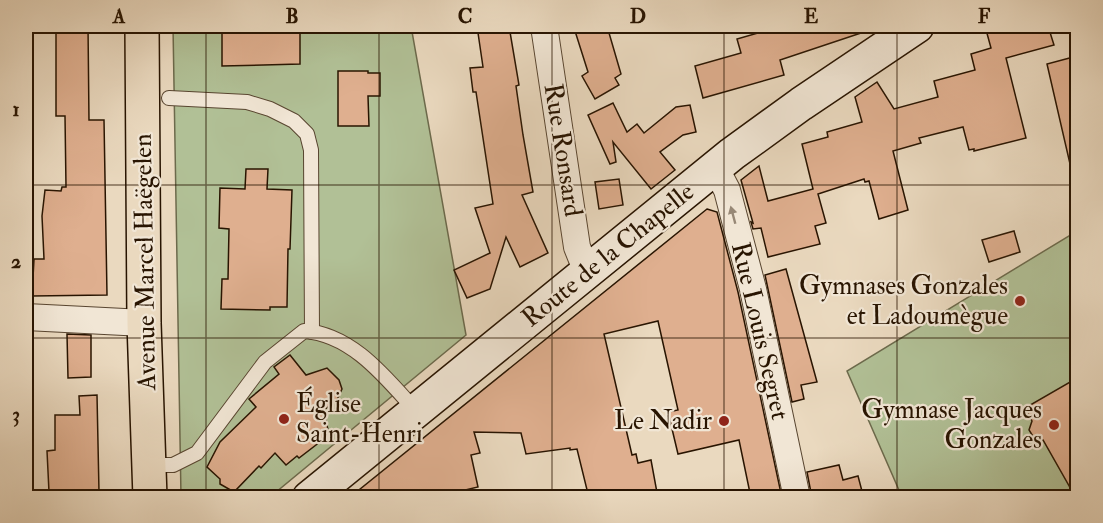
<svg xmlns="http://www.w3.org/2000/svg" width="1103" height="523" viewBox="0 0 1103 523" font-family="'IM FELL Double Pica',serif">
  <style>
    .green { fill: #b1c096; stroke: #6c6a4c; stroke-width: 1.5 }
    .building { fill: #dfaf8f; stroke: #281401; stroke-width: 1.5 }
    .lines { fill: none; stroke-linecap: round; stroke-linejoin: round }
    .service-casing { stroke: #584530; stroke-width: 16 }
    .minor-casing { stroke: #584530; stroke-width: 28 }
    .secondary-casing { stroke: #281401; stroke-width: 36 }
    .primary-casing { stroke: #281401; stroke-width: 36 }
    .service { stroke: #f1e6d5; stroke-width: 14 }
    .minor { stroke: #f1e6d5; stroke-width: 26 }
    .secondary { stroke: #f1e6d5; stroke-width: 33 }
    .primary { stroke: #ead9bf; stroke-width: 33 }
    .oneway { fill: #978876 }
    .grid { fill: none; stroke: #281401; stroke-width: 1.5; stroke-opacity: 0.55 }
    .poi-dot { fill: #8f2418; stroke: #f1e6d5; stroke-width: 2 }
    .labels { text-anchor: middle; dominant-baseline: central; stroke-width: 4.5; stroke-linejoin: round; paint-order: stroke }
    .street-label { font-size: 26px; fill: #281401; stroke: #f1e6d5 }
    .poi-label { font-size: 26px; fill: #281401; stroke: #f1e6d5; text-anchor: end }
    .neatline { fill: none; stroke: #281401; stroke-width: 2 }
    .grid-label { font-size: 20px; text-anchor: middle; font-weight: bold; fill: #281401 }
  </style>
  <rect width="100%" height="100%" fill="#ead9bf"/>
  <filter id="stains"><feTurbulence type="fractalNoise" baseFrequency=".00333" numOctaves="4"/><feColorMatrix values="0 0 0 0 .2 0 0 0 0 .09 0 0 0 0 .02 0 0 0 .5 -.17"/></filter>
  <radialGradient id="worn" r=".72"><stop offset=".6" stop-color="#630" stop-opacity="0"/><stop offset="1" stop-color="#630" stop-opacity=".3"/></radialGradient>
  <g class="green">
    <polygon points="173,26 411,26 466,335 270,497 181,497"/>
    <polygon points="1077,231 1077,497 902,497 847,371"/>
  </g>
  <g class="building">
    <polygon points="56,26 88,26 89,120 104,120 107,295 32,296 34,259 44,259 42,216 45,190 61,191 62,187 66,187 65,116 56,116"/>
    <polygon points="244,26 300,27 300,64 222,66 222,29 244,28"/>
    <polygon points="477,26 509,26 519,85 516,86 523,135 533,192 522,195 548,253 520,267 506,237 490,289 467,298 454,270 490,253 475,208 493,204 476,92 473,92 470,68 483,67"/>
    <polygon points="593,26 607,26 621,74 615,78 619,85 595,99 582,76 588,72 575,31"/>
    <polygon points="782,26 872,26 873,29 780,60 784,75 703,98 695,66 741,53 737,39"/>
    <polygon points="985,26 1048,26 1054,45 1006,58 1026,138 974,151 974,149 969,150 963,127 919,138 921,143 893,151 908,210 879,219 869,181 865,182 864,179 818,194 826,223 815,226 820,244 768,257 761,228 753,229 751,222 753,223 741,180 759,166 768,201 813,189 802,144 828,137 827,132 862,122 855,97 877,82 894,109 938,97 934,81 975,70 971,54 991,48"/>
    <polygon points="1077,56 1077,163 1070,164 1047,64"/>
    <polygon points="338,71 368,71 368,73 380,73 380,96 368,96 369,126 338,126"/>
    <polygon points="613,103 627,132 637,124 644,133 676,107 690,105 696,132 683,135 660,152 675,170 651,189 613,142 616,162 610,164 588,115"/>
    <polygon points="246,169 268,169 267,189 292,190 290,249 288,249 287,307 270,307 270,310 221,309 222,279 228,279 229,229 219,228 220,188 245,189"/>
    <polygon points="619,179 623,205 599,209 595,182"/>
    <polygon points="707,209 717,212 738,292 782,498 751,498 739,440 678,454 668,412 678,410 658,321 604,334 632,455 636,454 638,463 651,460 658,498 589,498 577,449 570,450 570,448 526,454 521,433 474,432 480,453 471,455 478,487 448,494 449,498 349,498"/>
    <polygon points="1014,231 1020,252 989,262 982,240"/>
    <polygon points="786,269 817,382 801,385 804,399 792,402 765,275"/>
    <polygon points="67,334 91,335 91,377 68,378"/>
    <polygon points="290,355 306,375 327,368 339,380 342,389 337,400 324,410 329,435 299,458 297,456 286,465 275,453 261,468 259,466 234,492 220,484 220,479 207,467 220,442 256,407 249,399 279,374 274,367"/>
    <polygon points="1077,378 1077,498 1076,498 1043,440 1034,438 1029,430 1032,421 1025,408"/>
    <polygon points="97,395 99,492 49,492 47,451 55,450 55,415 80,415 79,396"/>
    <polygon points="839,465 843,480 858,476 863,495 851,498 812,498 807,472"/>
  </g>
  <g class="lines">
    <defs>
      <g id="service">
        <polyline points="169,98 247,102 270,109 294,121 307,134 311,150 312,332"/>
        <path d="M149 465H173L197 453 265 362 304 331C352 334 386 378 416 411"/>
      </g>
      <g id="minor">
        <polyline points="544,26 577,247 587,272"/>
        <polyline points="715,167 727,190 753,289 797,498"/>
        <polyline points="26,317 144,323"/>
      </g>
      <polyline id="secondary" points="309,498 732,154 801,104 917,26"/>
      <polyline id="primary" points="142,26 144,323 150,498"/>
    </defs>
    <use href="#service" class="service-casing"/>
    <use href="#minor" class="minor-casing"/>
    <use href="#secondary" class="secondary-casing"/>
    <use href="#primary" class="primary-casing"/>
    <use href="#service" class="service"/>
    <use href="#minor" class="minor"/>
    <use href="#secondary" class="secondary"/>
    <use href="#primary" class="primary"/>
  </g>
  <defs><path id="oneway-solid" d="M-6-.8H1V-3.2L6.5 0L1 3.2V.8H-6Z" transform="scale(1.5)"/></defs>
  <use class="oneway" href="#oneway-solid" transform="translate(733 215) rotate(-105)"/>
  <path class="grid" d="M206 26V498M379 26V498M552 26V498M724 26V498M897 26V498M26 185H1078M26 338H1078"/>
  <g class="poi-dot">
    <circle cx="1020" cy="301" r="6"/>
    <circle cx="284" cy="419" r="6"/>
    <circle cx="724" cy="421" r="6"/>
    <circle cx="1054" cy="425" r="6"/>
  </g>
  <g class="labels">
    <g class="street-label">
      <text transform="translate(563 150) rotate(81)">Rue Ronsard</text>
      <text transform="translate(608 255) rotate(-39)">Route de la Chapelle</text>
      <text transform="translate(145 262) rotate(-91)">Avenue Marcel Haëgelen</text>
      <text transform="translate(760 331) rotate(77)">Rue Louis Segret</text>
    </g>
    <g class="poi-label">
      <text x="1008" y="286">Gymnases Gonzales<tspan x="1008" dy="30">et Ladoumègue</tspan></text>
      <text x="296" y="404" text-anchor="start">Église<tspan x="296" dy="30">Saint-Henri</tspan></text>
      <text x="1042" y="410">Gymnase Jacques<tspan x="1042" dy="30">Gonzales</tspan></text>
      <text x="712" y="421">Le Nadir</text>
    </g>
  </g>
  <rect width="1103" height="523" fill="none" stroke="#ead9bf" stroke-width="66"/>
  <rect x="33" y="33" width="1037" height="457" class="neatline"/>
  <g class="grid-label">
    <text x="119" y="23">A</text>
    <text x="292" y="23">B</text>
    <text x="465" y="23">C</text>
    <text x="638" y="23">D</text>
    <text x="811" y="23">E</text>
    <text x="984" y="23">F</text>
    <text x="16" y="116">1</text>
    <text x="16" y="268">2</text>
    <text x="16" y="421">3</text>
  </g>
  <rect width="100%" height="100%" filter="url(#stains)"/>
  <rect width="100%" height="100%" fill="url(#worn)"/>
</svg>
